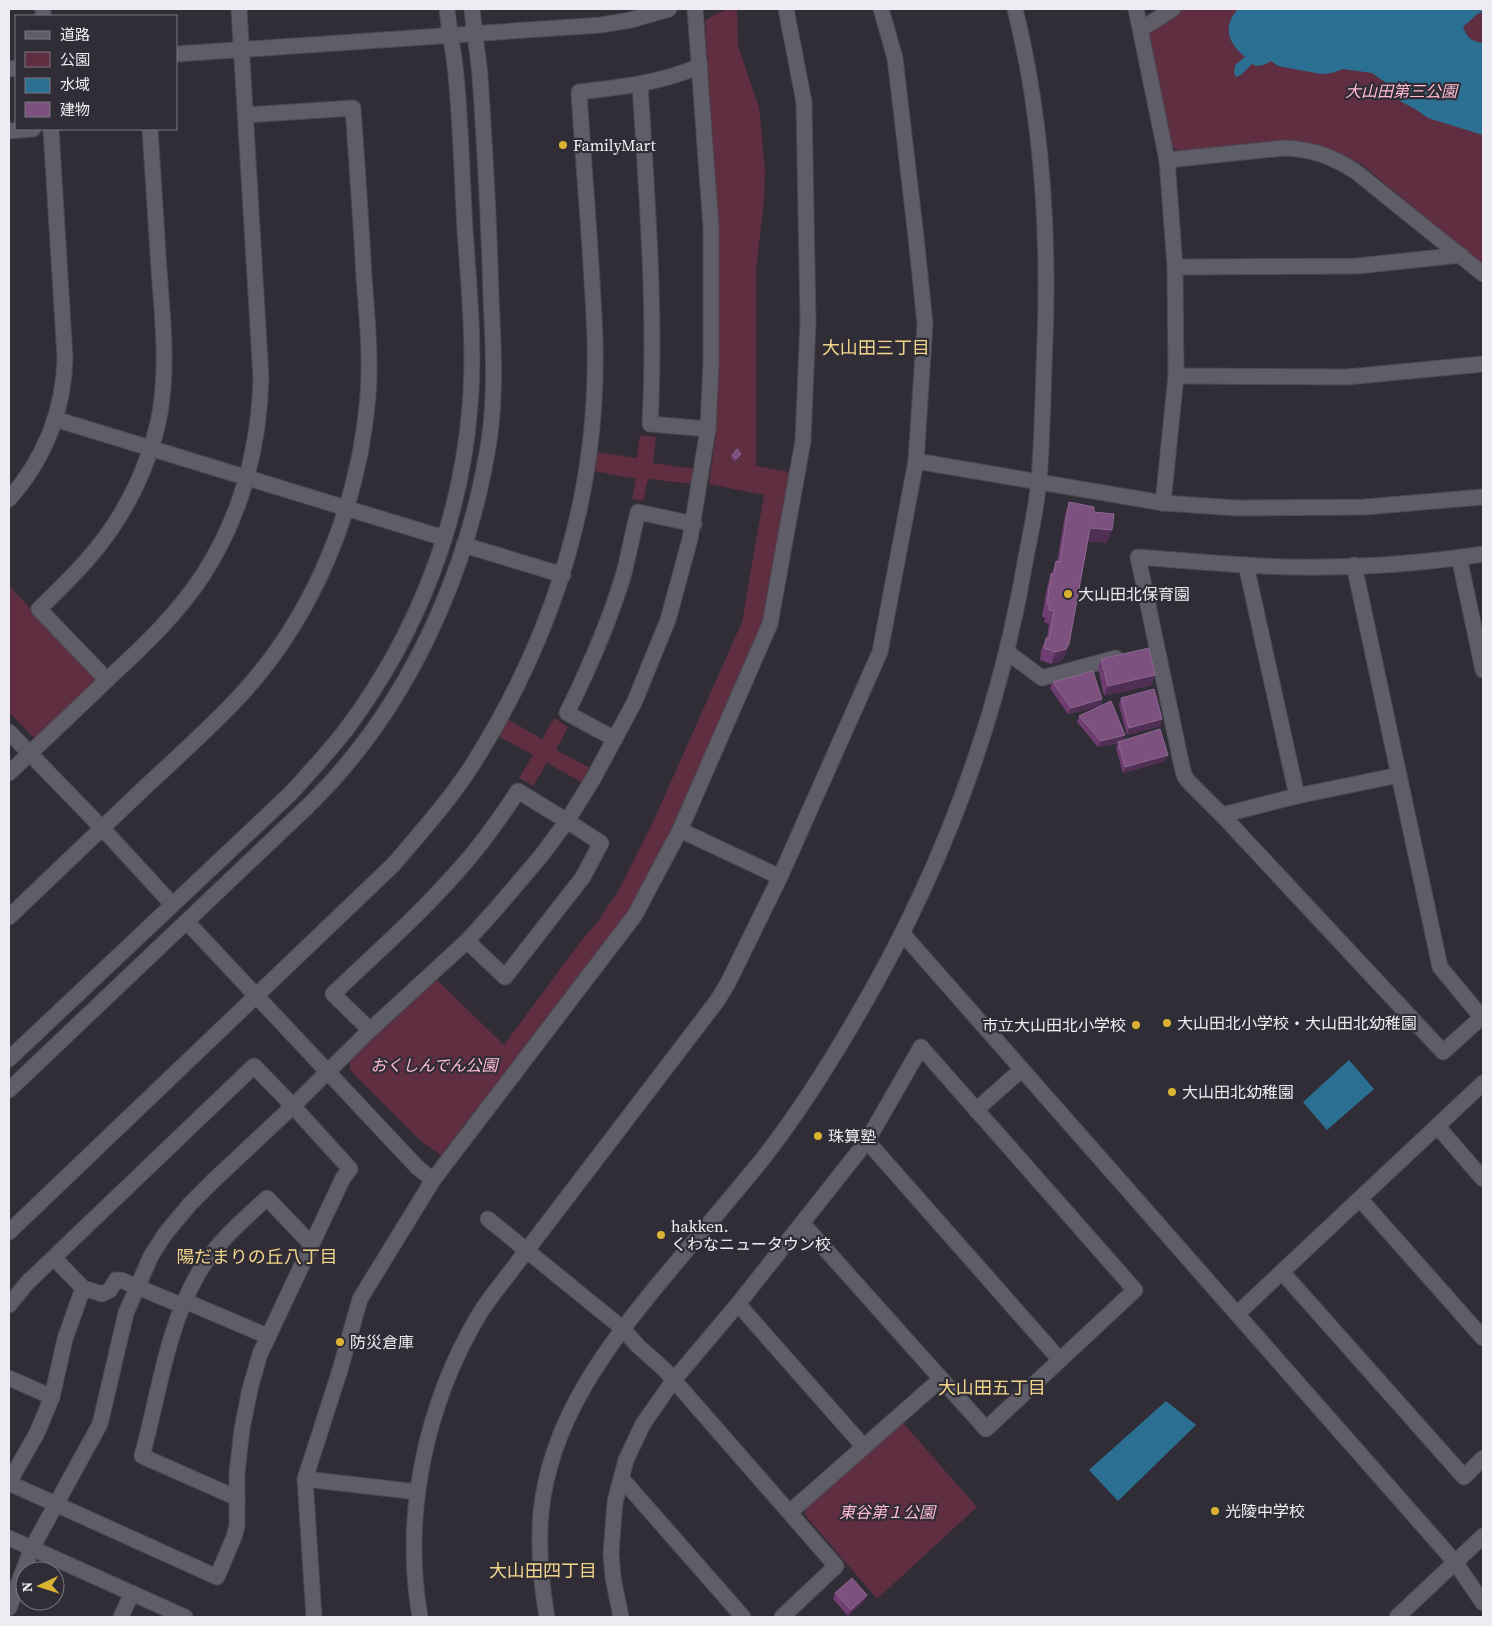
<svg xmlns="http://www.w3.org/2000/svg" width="1492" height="1626" viewBox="0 0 1492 1626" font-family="'Source Serif 4','Noto Sans JP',serif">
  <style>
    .green { fill: #5f2e41 }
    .water { fill: #2b7092 }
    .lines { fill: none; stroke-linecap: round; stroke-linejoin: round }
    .minor-casing { stroke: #4b4952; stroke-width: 17 }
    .minor { stroke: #5f5d68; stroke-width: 15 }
    .wall { fill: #6f3d71 }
    .shaded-wall { fill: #502f54 }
    .building { fill: #7c507f; stroke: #8e6891 }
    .poi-dot { fill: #dbb333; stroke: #302d37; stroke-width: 2 }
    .labels { text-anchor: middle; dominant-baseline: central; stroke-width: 4.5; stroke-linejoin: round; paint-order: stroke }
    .park-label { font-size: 16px; font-style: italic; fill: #ffbbd1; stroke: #302d37 }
    .poi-label { font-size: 16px; fill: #edecf3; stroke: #302d37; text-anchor: start }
    .neighbourhood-label { font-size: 18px; fill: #f1d68a; stroke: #302d37 }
  </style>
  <rect width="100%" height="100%" fill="#302d37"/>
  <g class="green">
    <polygon points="730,9 737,9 738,46 759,107 765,170 764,201 756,270 756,466 790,472 761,627 679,813 666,840 626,915 441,1155 422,1142 350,1070 350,1060 437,980 504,1045 581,941 598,921 619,890 653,822 742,622 764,495 709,484 716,432 719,365 718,230 705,21 717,13"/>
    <polygon points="1183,9 1483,9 1483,265 1360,163 1327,148 1305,142 1284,140 1178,151 1172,146 1149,33 1154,27"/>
    <polygon points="640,435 656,437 653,463 696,469 693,484 648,479 643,501 632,499 636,479 593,471 596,452 637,458"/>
    <polygon points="9,586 97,679 35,739 9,712"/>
    <polygon points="554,718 568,727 556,750 590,768 581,782 547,763 533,786 519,778 533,755 498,736 507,719 542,739"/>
    <polygon points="903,1423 977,1507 877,1599 805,1515 805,1508"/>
  </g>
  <g class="water">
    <path d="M1238 9H1483V11L1476 15 1463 27C1467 38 1471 41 1483 43V135L1428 118 1415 109 1400 101 1386 83 1372 73 1343 69 1332 73 1321 74 1278 66 1271 61C1264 65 1259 68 1252 64L1242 74 1236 77 1234 73 1235 65 1245 57C1228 43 1222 27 1238 9Z"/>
    <polygon points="1349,1060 1374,1089 1327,1130 1303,1102"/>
    <polygon points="1166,1401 1196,1425 1118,1501 1089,1470"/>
  </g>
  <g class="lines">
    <defs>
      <g id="minor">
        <polyline points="43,9 43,16"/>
        <polyline points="1136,9 1167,160 1175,267 1176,376 1163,503"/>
        <polyline points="1141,29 1173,9"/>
        <polyline points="176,54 601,25 631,20 669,9"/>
        <polyline points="9,69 16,68"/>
        <path d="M640 84C647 197 656 311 650 424L708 429"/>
        <polyline points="9,131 33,129"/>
        <path d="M1167 160 1285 148C1312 149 1333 157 1355 171L1483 274"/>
        <polyline points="1175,267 1357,266 1461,255"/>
        <polyline points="1176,376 1347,377 1483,364"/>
        <polyline points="55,419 444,538"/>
        <polyline points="916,461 1163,503 1237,508 1365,507 1483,497"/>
        <path d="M9 499C44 460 64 410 65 358L51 129"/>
        <polyline points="464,545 563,575"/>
        <path d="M1483 554C1420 564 1354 568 1290 567 1239 566 1188 561 1138 557L1182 767 1185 777 1189 782 1222 815 1443 1052 1483 1016"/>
        <polyline points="1459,557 1483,670"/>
        <polyline points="1246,565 1297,796"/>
        <polyline points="1354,565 1440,967 1483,1019"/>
        <polyline points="1007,652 1042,678 1116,658"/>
        <path d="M107 680 39 609C72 577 104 546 126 505 143 475 159 432 162 398 167 355 162 312 159 269 156 222 153 175 150 129"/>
        <polyline points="9,732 102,828 172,904"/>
        <path d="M615 739 567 713C589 668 610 621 624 573 629 553 633 532 638 512L694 524"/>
        <path d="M9 773C43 741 77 709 111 676 144 646 178 613 203 575 241 516 259 447 261 378L239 9"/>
        <polyline points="1222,815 1297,796 1399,775"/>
        <polyline points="680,830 780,877"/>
        <path d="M9 917C53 875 98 832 142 790 174 760 208 730 238 698 314 617 359 506 368 396 371 356 367 317 364 277 361 221 357 164 353 108L246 115"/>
        <polyline points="187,922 417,1167 433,1180"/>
        <polyline points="902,933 1455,1562 1483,1603"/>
        <path d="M370 1030 333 994C375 954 418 916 456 873 479 848 499 820 518 791L567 821 601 843 583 877 505 977 467 941"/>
        <path d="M9 1059 290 794C310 772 330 751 348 727 417 634 461 522 470 406 475 348 469 288 465 230 462 179 461 127 456 75 454 53 449 31 447 9"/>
        <path d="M9 1090 308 806C319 795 330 784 340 772 420 680 473 554 490 434 496 389 493 342 491 297 489 224 485 150 480 76 478 54 474 31 472 9"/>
        <polyline points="976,1110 1021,1070"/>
        <polyline points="1438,1127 1483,1179"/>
        <polyline points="867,1141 1060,1360"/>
        <polyline points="1360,1199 1483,1338"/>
        <polyline points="488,1219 622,1328 638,1346 665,1370 836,1566 782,1617"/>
        <path d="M9 1232 394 864C421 832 450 800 473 764 554 635 599 493 595 340 592 257 584 175 579 92 621 87 661 83 700 66"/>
        <polyline points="1282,1272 1464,1477 1483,1458"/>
        <polyline points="83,1288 102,1294 110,1290 116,1280 121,1280 183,1306"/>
        <polyline points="185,1301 267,1336"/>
        <polyline points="738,1304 864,1447"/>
        <polyline points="9,1305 27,1283 254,1066 293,1106 350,1169 343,1178 260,1354 250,1389 242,1429 237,1473 237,1526 234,1537 217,1577 9,1483"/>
        <polyline points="1237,1314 1483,1083"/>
        <polyline points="9,1378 52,1397 37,1433 9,1482"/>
        <polyline points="52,1397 65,1339 83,1288 54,1258"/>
        <polyline points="305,1479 418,1492"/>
        <polyline points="622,1479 743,1617"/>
        <path d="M237 1498 142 1456C159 1395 166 1329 198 1274 215 1244 242 1221 267 1198L311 1244"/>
        <polyline points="790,1512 941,1379"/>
        <polyline points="9,1538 185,1617"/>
        <polyline points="9,1608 32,1548 100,1424 126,1313 151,1256 165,1234 190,1204 213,1181 293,1106 370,1030 467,941 495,910 541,856 567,821 593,779 634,703 668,620 690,539 708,429 711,363 711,228 695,9"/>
        <polyline points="121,1617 132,1593"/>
        <polyline points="314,1617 305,1479 340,1370 360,1299 433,1180 635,915 680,830 770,624 803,441 808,322 804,102 786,9"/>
        <path d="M420 1617C402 1514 426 1403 480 1313 490 1297 503 1282 514 1267L717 1001 728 983 780 877 880 652 916 461 925 324 916 237 895 58 881 9"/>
        <path d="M547 1617C541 1583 538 1547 541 1513 550 1419 608 1345 665 1276 697 1238 729 1200 761 1161 795 1118 825 1071 853 1023 939 878 998 724 1026 557 1031 532 1037 505 1039 479 1042 442 1043 403 1044 366 1050 246 1044 125 1015 9"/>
        <polyline points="621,1617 613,1578 611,1553 615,1502 626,1460 643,1424 673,1381 738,1304 867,1141 921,1047 1135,1290 986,1429 802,1223"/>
        <polyline points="1397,1617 1483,1536"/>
      </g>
    </defs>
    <use href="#minor" class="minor-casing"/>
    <use href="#minor" class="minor"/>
  </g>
  <g class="wall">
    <polygon points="732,455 740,457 735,462 731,458"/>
    <polygon points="1069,502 1094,512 1107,543 1088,541 1069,644 1064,657 1061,661 1051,664 1040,660 1041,651 1046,638 1047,638 1049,624 1044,622 1045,617 1042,617 1047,587 1056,561 1057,562 1065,515"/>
    <polygon points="1101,659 1152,685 1104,696 1098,668"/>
    <polygon points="1053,682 1102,699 1100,706 1068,714 1050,688"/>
    <polygon points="1121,698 1160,726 1127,735 1119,705"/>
    <polygon points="1079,716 1123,740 1165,761 1123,773 1116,748 1118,743 1098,747 1077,722"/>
    <polygon points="835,1593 867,1595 864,1601 848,1616 833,1599"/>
  </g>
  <g class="shaded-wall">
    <polygon points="741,454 740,457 735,462 736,459"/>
    <polygon points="1090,528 1112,530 1107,543 1086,541"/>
    <polygon points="1069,644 1064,657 1061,661 1051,664 1056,652"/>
    <polygon points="1155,675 1152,685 1104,696 1108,686"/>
    <polygon points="1102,699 1100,706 1068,714 1071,708"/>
    <polygon points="1162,719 1160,726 1127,735 1129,728"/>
    <polygon points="1125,735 1123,741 1098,747 1101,741"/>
    <polygon points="1168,755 1165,761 1123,773 1125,767"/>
    <polygon points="867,1595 864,1601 848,1616 851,1610"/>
  </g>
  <g class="building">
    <polygon points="737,449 741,454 736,459 732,455"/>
    <polygon points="1069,502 1094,507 1094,512 1114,514 1112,530 1090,528 1069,644 1066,649 1056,652 1044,648 1046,638 1049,638 1054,611 1049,610 1049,605 1047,604 1051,574 1054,574 1056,561 1060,562"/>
    <polygon points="1149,648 1155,675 1108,686 1101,659"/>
    <polygon points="1093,671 1102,699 1071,708 1053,682"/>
    <polygon points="1154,689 1162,719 1129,728 1121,698"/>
    <polygon points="1111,701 1125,735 1101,741 1079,716"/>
    <polygon points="1160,729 1168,755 1125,767 1118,742"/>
    <polygon points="852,1578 867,1595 851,1610 835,1593"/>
  </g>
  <g class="poi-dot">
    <circle cx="563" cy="145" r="5"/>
    <circle cx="1068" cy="594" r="5"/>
    <circle cx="1167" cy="1023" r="5"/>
    <circle cx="1136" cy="1025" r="5"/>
    <circle cx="1172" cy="1092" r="5"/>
    <circle cx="818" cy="1136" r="5"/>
    <circle cx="661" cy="1235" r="5"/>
    <circle cx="340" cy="1342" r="5"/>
    <circle cx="1215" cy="1511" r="5"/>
  </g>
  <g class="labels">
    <g class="park-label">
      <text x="1401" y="91">大山田第三公園</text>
      <text x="434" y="1065">おくしんでん公園</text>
      <text x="887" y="1512">東谷第１公園</text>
    </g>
    <g class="poi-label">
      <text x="573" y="145">FamilyMart</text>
      <text x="1078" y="594">大山田北保育園</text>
      <text x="1177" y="1023">大山田北小学校・大山田北幼稚園</text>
      <text x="1126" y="1025" text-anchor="end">市立大山田北小学校</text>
      <text x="1182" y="1092">大山田北幼稚園</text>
      <text x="828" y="1136">珠算塾</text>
      <text x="671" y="1226">hakken.<tspan x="671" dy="18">くわなニュータウン校</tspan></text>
      <text x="350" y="1342">防災倉庫</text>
      <text x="1225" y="1511">光陵中学校</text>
    </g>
    <g class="neighbourhood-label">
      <text x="876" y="347">大山田三丁目</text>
      <text x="257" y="1256">陽だまりの丘八丁目</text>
      <text x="992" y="1387">大山田五丁目</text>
      <text x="543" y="1570">大山田四丁目</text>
    </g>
  </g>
  <rect width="1492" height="1626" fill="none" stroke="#edecf3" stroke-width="20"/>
  <rect x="15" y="15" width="162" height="115" fill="#302d37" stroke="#7c7982"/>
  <rect x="25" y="31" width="25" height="8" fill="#5f5d68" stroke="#7c7982"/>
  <text x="60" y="40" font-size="15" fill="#edecf3">道路</text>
  <rect x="25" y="52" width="25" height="15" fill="#5f2e41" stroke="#7c7982"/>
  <text x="60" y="65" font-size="15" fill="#edecf3">公園</text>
  <rect x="25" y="78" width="25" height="15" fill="#2b7092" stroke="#7c7982"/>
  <text x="60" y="90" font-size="15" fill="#edecf3">水域</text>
  <rect x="25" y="102" width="25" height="15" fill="#7c507f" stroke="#7c7982"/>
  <text x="60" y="115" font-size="15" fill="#edecf3">建物</text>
  <g transform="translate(40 1586) rotate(266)"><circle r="24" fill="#302d37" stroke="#7c7982"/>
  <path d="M0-4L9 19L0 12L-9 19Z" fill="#dbb333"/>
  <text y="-8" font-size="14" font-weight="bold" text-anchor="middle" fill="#edecf3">N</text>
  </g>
</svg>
